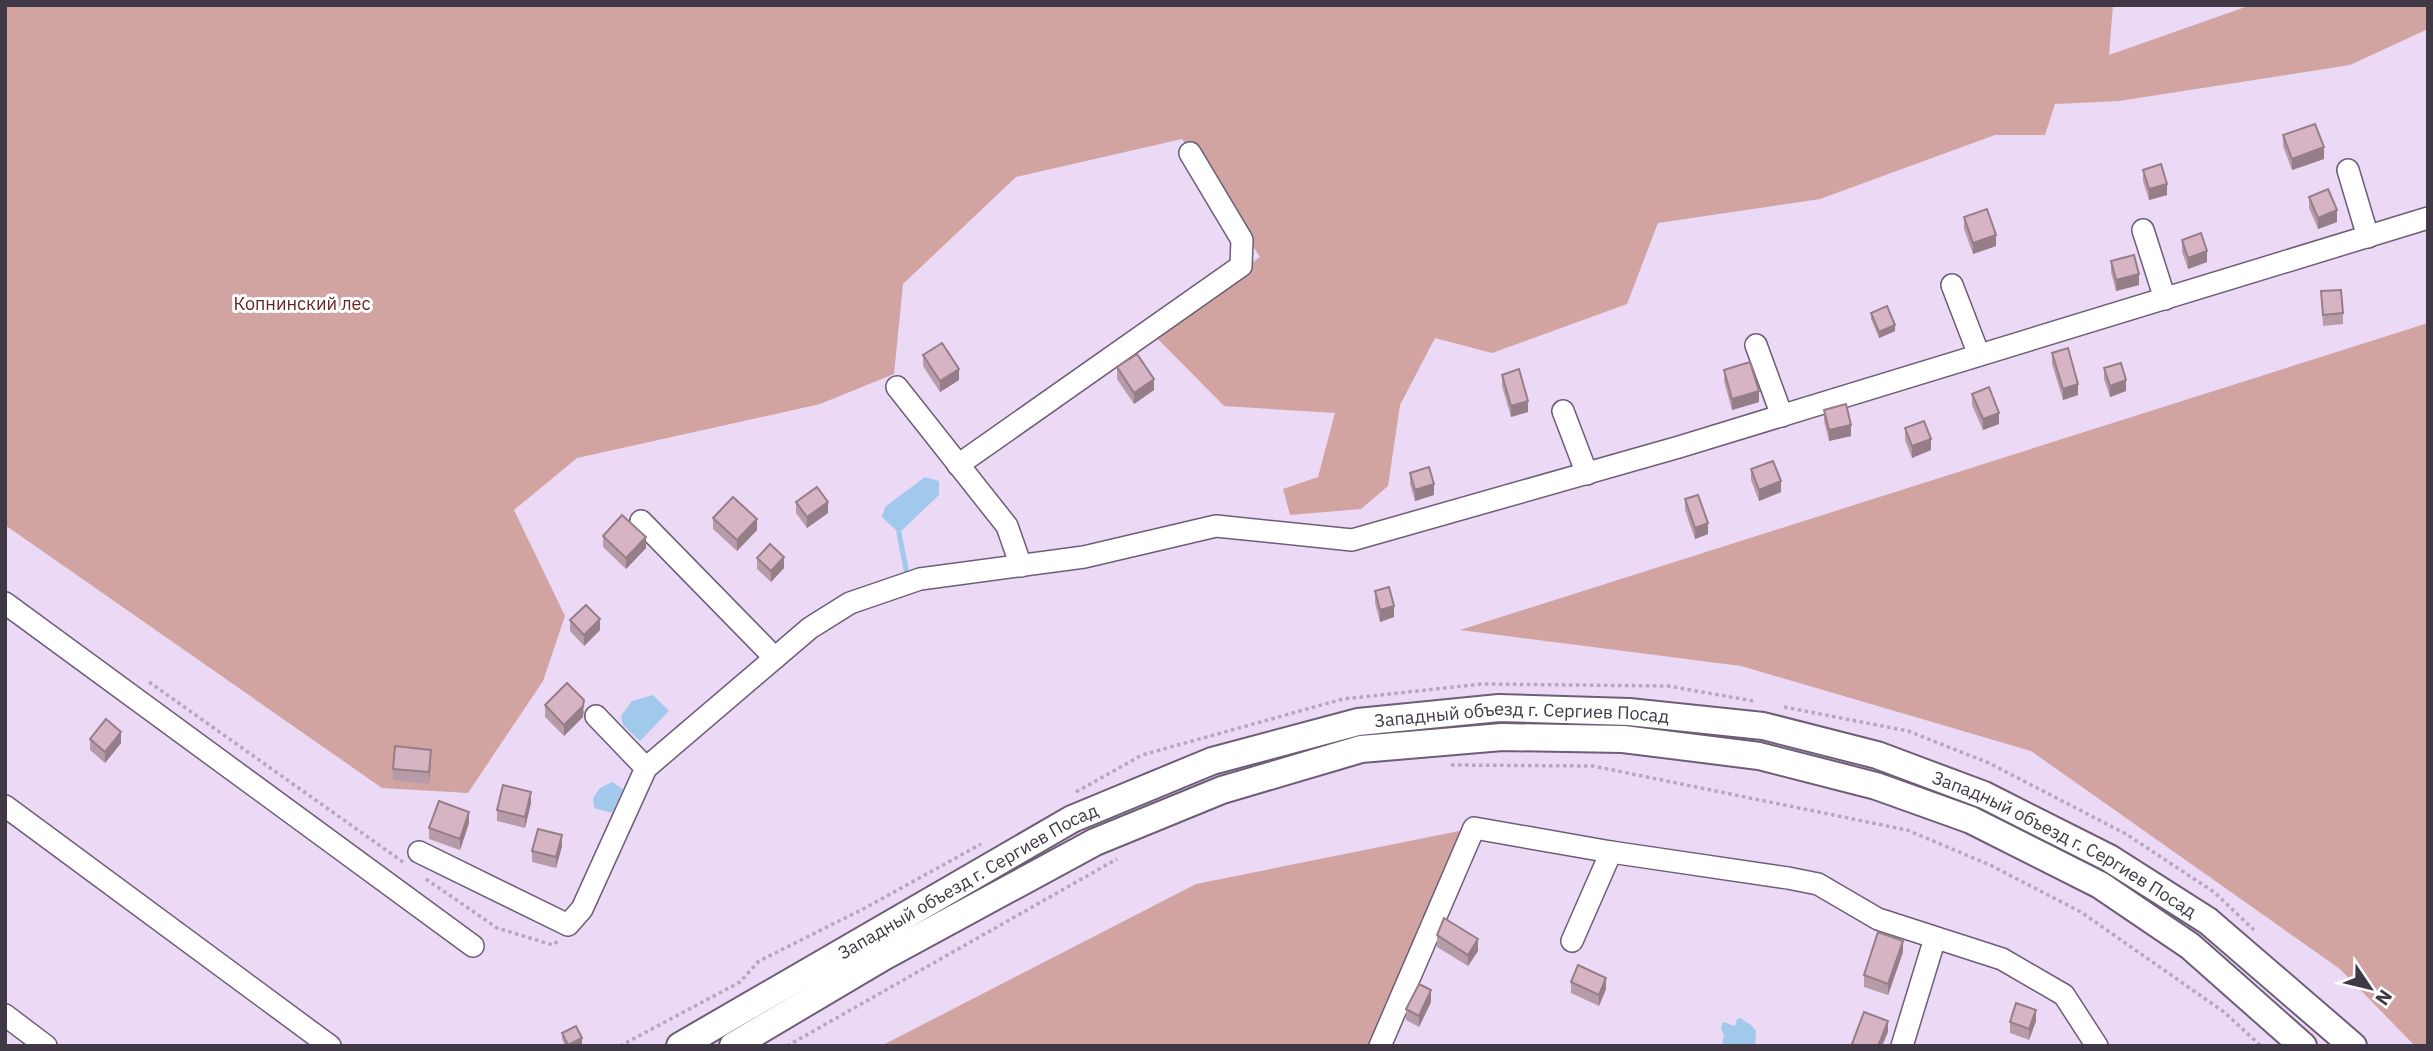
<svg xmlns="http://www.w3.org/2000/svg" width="2433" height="1051" viewBox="0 0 2433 1051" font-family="'IBM Plex Sans',sans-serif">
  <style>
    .green { fill: #d1a4a1 }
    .water { fill: #a0c9ec }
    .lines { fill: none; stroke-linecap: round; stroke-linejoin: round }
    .stream { stroke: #a0c9ec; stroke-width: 5 }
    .minor-casing { stroke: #6d5d76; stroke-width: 24 }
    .major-casing { stroke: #6d5d76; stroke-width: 30 }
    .path { stroke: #b6a6be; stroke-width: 3.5; stroke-dasharray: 3.5 3.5; stroke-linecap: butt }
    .minor { stroke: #fff; stroke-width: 21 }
    .major { stroke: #fff; stroke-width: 26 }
    .wall { fill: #b89ba8 }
    .shaded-wall { fill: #967e88 }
    .building { fill: #d6b4c3; stroke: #967e88; stroke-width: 2 }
    .labels { text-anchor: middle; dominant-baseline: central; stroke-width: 6; stroke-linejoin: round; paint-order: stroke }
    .park-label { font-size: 18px; fill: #662423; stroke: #fff }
    .street-label { font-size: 18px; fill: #403844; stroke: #fff }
  </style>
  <rect width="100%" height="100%" fill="#ecd9f6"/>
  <g class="green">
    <polygon points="5,5 2113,5 2109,55 2251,5 2428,5 2428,29 2350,65 2119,101 2055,104 2045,135 1995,135 1820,199 1658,223 1627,304 1492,353 1435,338 1400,405 1388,486 1361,509 1290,515 1283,489 1318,477 1335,413 1224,406 1155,336 1260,257 1182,139 1016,177 903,284 894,374 820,404 577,458 514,510 565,616 543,681 468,793 382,788 5,525"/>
    <polygon points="2428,323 2428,1046 2415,1046 2340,969 2031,751 1741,666 1460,630"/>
    <polygon points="1474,828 1380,1046 881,1046 1196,884"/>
  </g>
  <g class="water">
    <polygon points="925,477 939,481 939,495 899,533 882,517 885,507"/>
    <polygon points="653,695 669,711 640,741 623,725 621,716 632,701"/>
    <polygon points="612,782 623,789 612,813 594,808 593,798 600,788"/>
    <polygon points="1740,1018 1751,1025 1756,1031 1755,1046 1722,1046 1724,1035 1721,1029 1723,1022 1735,1026 1737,1019"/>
  </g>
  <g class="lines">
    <polyline class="stream" points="899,533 907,574"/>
    <defs>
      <g id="minor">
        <polyline points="2348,170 2368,237"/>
        <polyline points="2143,230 2165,299"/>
        <polyline points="1952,285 1979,355"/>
        <polyline points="1756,345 1782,416"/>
        <polyline points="897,387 1007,526 1021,566"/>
        <polyline points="1563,411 1587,474"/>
        <polyline points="958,465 1241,266 1242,240 1190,153"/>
        <polyline points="641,521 775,658"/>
        <polyline points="5,603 473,946"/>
        <polyline points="596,716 646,768"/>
        <polyline points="5,806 330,1046"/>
        <polyline points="419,852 568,925 582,909 646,768 810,628 850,603 920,579 1084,557 1216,526 1352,540 1679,447 2428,218"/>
        <polyline points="1572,941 1611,852 1788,878 1818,884 1878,919 2002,959 2064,995 2097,1046"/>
        <polyline points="5,1015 46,1046"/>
        <polyline points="1380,1046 1474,828 1611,852"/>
        <polyline points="1902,1046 1935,938"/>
      </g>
      <g id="major">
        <path id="s1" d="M680 1046 1072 819 1212 761 1358 722 1499 708 1629 712 1763 726 1877 755 1984 795 2109 858 2208 921 2353 1046"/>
        <polyline points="733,1046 883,957 1095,842 1222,790 1361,749 1502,737 1623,739 1759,756 1876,786 1971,820 2100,885 2190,946 2303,1046"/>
      </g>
    </defs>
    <use href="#minor" class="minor-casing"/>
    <use href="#major" class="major-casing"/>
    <g class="path">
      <polyline points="149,682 403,862"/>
      <polyline points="1784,707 1908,731 1989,763 2126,834 2214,892 2254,930"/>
      <polyline points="1451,765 1593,766 1907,830 1990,865 2081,912 2224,1012 2261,1046"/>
      <polyline points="1076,792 1142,755 1343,699 1482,684 1668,686 1753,701"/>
      <polyline points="426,879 497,928 553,945 559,940"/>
      <polyline points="620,1046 740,982 759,961 865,908 981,844"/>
      <polyline points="787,1046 1117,859"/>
    </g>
    <use href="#minor" class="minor"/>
    <use href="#major" class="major"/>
  </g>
  <g class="wall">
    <polygon points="2283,135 2324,159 2292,170 2283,146"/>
    <polygon points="2143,170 2167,195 2149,200 2143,181"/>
    <polygon points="2309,197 2337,222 2318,229 2309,208"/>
    <polygon points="1964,217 1996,246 1973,254 1964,229"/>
    <polygon points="2182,240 2207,262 2188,269 2182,252"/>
    <polygon points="2111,261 2139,285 2116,291 2111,272"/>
    <polygon points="2321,291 2343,313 2343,324 2323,326"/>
    <polygon points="1871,313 1895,331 1879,338 1871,319"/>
    <polygon points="2052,353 2078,395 2063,400 2052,364"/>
    <polygon points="923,355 959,380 940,392 923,366"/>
    <polygon points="1117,367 1154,390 1134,404 1117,379"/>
    <polygon points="2104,368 2126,391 2110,397 2104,379"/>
    <polygon points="1724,370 1759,402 1732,410 1724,381"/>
    <polygon points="1502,375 1528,412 1511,417 1502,386"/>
    <polygon points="1972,394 1999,424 1983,430 1972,405"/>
    <polygon points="1824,410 1851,436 1829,441 1824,421"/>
    <polygon points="1905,428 1931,450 1912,458 1905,440"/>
    <polygon points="1751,469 1781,492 1759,501 1751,480"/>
    <polygon points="1410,473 1434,495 1415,501 1410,484"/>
    <polygon points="1685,499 1708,534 1695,539 1685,510"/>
    <polygon points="796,502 828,513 807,528 796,513"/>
    <polygon points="713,518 757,530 737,551 713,529"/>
    <polygon points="603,536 646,548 626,569 603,547"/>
    <polygon points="757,558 784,568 771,582 757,569"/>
    <polygon points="1375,591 1394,617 1380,622 1375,603"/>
    <polygon points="570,620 600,630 584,646 570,631"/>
    <polygon points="545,705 584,711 583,717 564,736 545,717"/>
    <polygon points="90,739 121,743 105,763 90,750"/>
    <polygon points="431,761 429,784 393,780 393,769"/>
    <polygon points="531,803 525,828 497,821 497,810"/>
    <polygon points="469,823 460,850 429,839 429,828"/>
    <polygon points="562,846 556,868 532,862 532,851"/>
    <polygon points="1437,935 1478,951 1468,966 1437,947"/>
    <polygon points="1903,952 1888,995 1864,987 1864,975"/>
    <polygon points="1571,982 1606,989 1599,1006 1571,993"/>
    <polygon points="1431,1002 1419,1027 1406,1020 1406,1009"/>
    <polygon points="2036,1021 2029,1040 2010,1033 2010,1022"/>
    <polygon points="562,1033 582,1044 578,1046 565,1046 562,1039"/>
  </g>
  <g class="shaded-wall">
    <polygon points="2324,147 2324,159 2292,170 2292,159"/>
    <polygon points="2167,184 2167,195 2149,200 2149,189"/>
    <polygon points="2337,210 2337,222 2318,229 2318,218"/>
    <polygon points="1996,235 1996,246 1973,254 1973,243"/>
    <polygon points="2207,251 2207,262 2188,269 2188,258"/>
    <polygon points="2139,274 2139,285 2116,291 2116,280"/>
    <polygon points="1895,325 1895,331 1879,338 1879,332"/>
    <polygon points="959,369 959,380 940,392 940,381"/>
    <polygon points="1154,379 1154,390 1134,404 1134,393"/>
    <polygon points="2126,380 2126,391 2110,397 2110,386"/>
    <polygon points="2078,384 2078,395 2063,400 2063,389"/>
    <polygon points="1759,391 1759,402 1732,410 1732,399"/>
    <polygon points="1528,401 1528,412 1511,417 1511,406"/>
    <polygon points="1999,413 1999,424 1983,430 1983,419"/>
    <polygon points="1851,425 1851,436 1829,441 1829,430"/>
    <polygon points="1931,439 1931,450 1912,458 1912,446"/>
    <polygon points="1781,481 1781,492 1759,501 1759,490"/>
    <polygon points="1434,484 1434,495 1415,501 1415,490"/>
    <polygon points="828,502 828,513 807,528 807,517"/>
    <polygon points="757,519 757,530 737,551 737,540"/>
    <polygon points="1708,523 1708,534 1695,539 1695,528"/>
    <polygon points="646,537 646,548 626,569 626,558"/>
    <polygon points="784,557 784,568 771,582 771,571"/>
    <polygon points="1394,606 1394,617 1380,622 1380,610"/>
    <polygon points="600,619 600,630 584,646 584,635"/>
    <polygon points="584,700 583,717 564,736 564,725"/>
    <polygon points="121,732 121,743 105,763 105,752"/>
    <polygon points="431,750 431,761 429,784 429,772"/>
    <polygon points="531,792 531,803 525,828 525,817"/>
    <polygon points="469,812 469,823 460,850 460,839"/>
    <polygon points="562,835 562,846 556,868 556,857"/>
    <polygon points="1478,939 1478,951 1468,966 1468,955"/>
    <polygon points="1903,941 1903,952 1888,995 1888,984"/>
    <polygon points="1606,978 1606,989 1599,1006 1599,995"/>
    <polygon points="1431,990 1431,1002 1419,1027 1419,1016"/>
    <polygon points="2036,1010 2036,1021 2029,1040 2029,1029"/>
    <polygon points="1888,1021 1888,1032 1882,1046 1878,1046"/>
    <polygon points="582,1038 582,1044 578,1046 568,1046"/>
  </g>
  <g class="building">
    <polygon points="2315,124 2324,147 2292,159 2283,135"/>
    <polygon points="2161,164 2167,184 2149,189 2143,170"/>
    <polygon points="2328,189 2337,210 2318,218 2309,197"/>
    <polygon points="1987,209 1996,235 1973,243 1964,217"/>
    <polygon points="2201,233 2207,251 2188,258 2182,240"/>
    <polygon points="2134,255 2139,274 2116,280 2111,261"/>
    <polygon points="2341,290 2343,313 2323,315 2321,291"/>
    <polygon points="1887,306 1895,325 1879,332 1871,313"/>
    <polygon points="942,343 959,369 940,381 923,355"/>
    <polygon points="2068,348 2078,384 2063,389 2052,353"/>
    <polygon points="1137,354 1154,379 1134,393 1117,367"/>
    <polygon points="1750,362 1759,391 1732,399 1724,370"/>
    <polygon points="2121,363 2126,380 2110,386 2104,368"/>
    <polygon points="1519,369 1528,401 1511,406 1502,375"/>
    <polygon points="1989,387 1999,413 1983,419 1972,394"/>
    <polygon points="1846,404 1851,425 1829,430 1824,410"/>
    <polygon points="1924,421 1931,439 1912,446 1905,428"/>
    <polygon points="1773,461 1781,481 1759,490 1751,469"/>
    <polygon points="1429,467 1434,484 1415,490 1410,473"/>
    <polygon points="817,487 828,502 807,517 796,502"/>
    <polygon points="1698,495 1708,523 1695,528 1685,499"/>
    <polygon points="733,497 757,519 737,540 713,518"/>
    <polygon points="622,515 646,537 626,558 603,536"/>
    <polygon points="770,544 784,557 771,571 757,558"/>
    <polygon points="1389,587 1394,606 1380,610 1375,591"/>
    <polygon points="586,605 600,619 584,635 570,620"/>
    <polygon points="567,683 584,700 583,706 564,725 545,705"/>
    <polygon points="106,719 121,732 105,752 90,739"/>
    <polygon points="395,746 431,750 429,772 393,769"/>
    <polygon points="503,785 531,792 525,817 497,810"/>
    <polygon points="439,801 469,812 460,839 429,828"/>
    <polygon points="538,829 562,835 556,857 532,851"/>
    <polygon points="1444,918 1478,939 1468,955 1437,935"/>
    <polygon points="1878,932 1903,941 1888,984 1864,975"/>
    <polygon points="1578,965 1606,978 1599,995 1571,982"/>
    <polygon points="1419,984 1431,990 1419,1016 1406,1009"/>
    <polygon points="2016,1003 2036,1010 2029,1029 2010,1022"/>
    <polygon points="1864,1012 1888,1021 1878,1046 1858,1046 1852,1044"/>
    <polygon points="576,1026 582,1038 568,1045 562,1033"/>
  </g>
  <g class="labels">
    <g class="park-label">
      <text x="302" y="303">Копнинский лес</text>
    </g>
    <g class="street-label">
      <text stroke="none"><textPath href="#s1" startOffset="920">Западный объезд г. Сергиев Посад</textPath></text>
      <text stroke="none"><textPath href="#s1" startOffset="1488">Западный объезд г. Сергиев Посад</textPath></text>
      <text stroke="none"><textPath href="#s1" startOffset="332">Западный объезд г. Сергиев Посад</textPath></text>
    </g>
  </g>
  <rect width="2433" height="1051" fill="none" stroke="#403844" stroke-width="14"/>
  <g transform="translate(2370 988) rotate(125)" stroke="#ffffff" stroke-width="5" paint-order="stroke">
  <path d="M0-5L12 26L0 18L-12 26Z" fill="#403844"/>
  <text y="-10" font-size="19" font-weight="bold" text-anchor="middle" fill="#403844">N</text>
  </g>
</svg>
